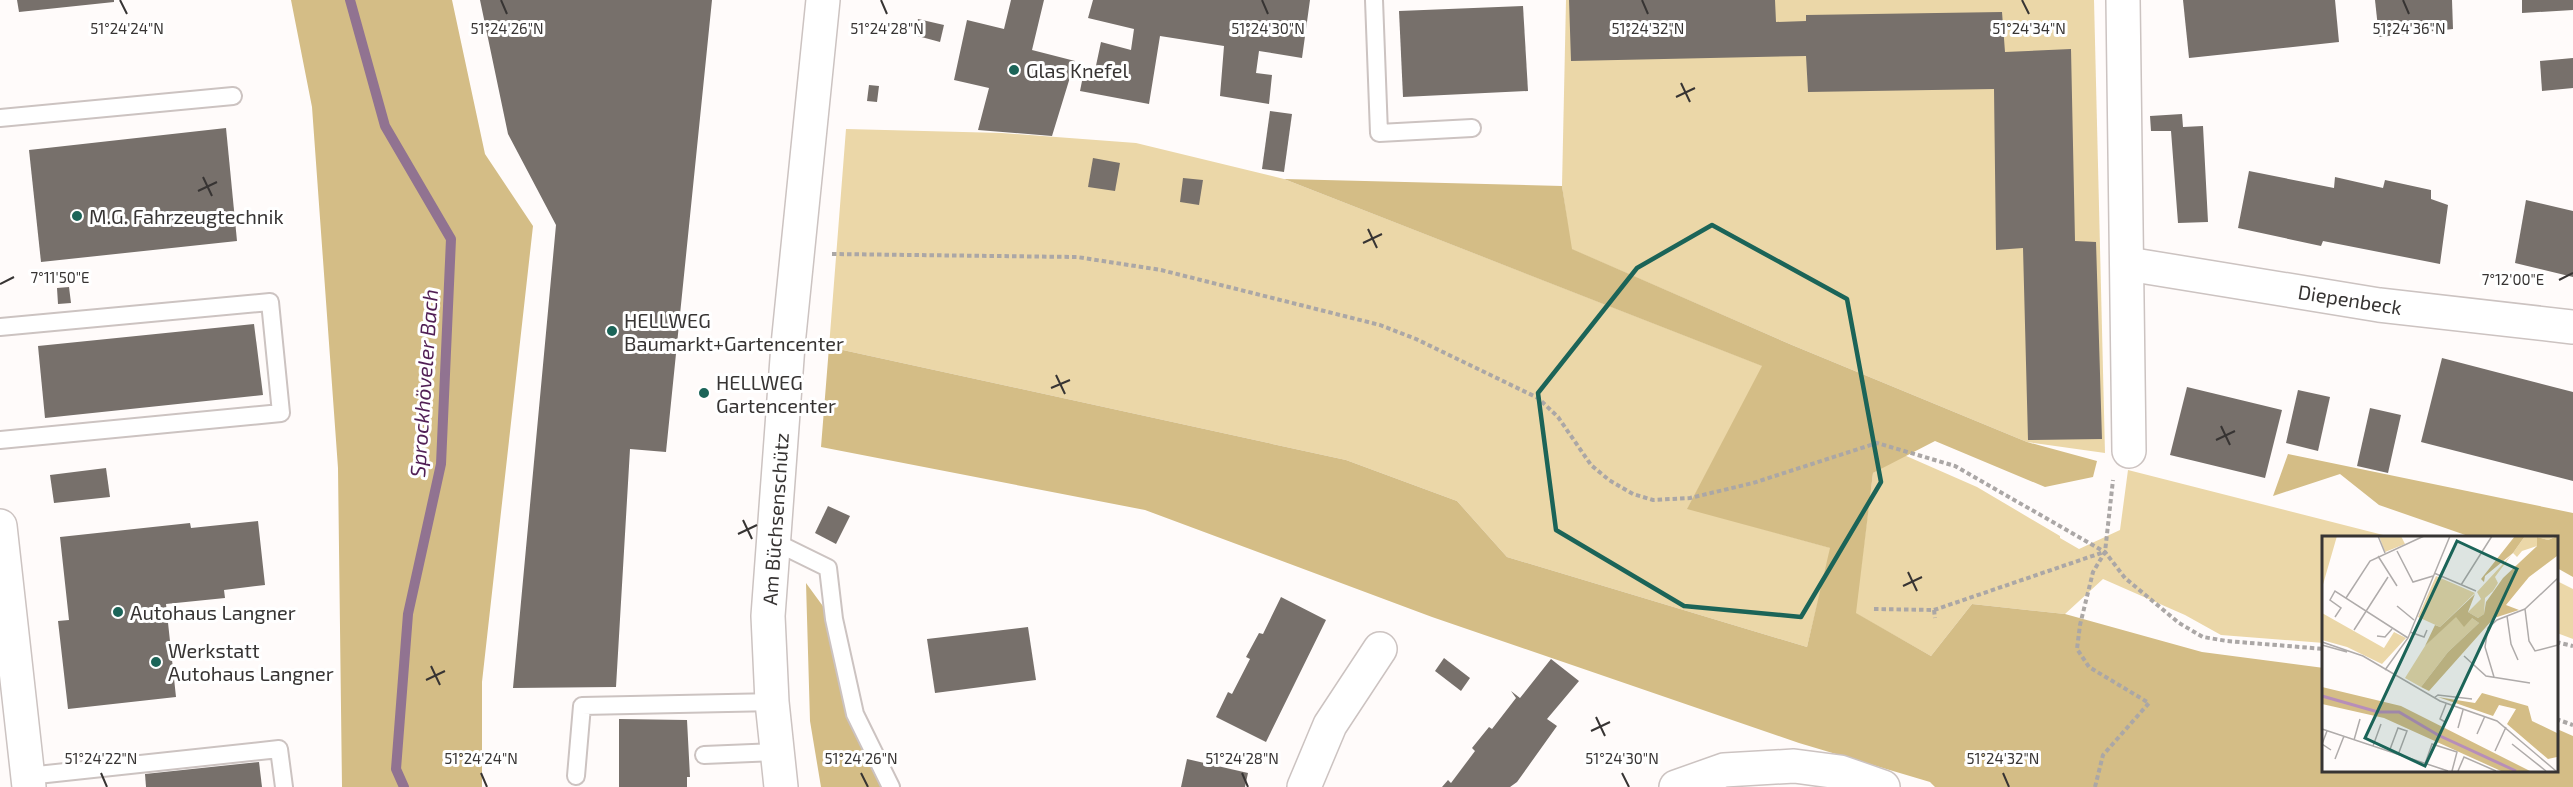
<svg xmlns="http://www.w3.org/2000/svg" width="2573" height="787" viewBox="0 0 2573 787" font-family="'Exo 2',sans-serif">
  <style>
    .green { fill: #ebd7a8 }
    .forest { fill: #d4bd86 }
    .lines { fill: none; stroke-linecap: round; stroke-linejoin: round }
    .stream { stroke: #917391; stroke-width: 10 }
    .building { fill: #77706b }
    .lane-casing { stroke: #ccc3c1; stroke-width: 20 }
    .street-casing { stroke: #ccc3c1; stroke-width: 36 }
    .secondary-casing { stroke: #ccc3c1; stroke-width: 36 }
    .path { stroke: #aba7a6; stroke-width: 4; stroke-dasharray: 4.5 3; stroke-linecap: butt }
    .lane { stroke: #fff; stroke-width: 16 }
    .street { stroke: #fff; stroke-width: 33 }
    .secondary { stroke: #fff; stroke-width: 33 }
    .marked { fill: none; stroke: #1b6458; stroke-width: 4.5; stroke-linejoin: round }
    .ticks { fill: none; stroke: #373433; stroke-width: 2 }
    .poi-dot { fill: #1b6458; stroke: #fff; stroke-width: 2 }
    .labels { text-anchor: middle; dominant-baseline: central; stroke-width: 6; stroke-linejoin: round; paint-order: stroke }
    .poi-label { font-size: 20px; fill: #373433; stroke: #fff; text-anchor: start }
    .street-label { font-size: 20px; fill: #373433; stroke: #fff }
    .water-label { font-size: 21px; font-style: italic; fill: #511f55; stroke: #fff }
    .inset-river { fill: none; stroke: #b78eb9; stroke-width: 3 }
    .inset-road { fill: none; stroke: #afabaa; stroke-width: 1.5 }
    .view { fill: #1b6458; fill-opacity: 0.15; stroke: #1b6458; stroke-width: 3 }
    .inset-edge { fill: none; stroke: #373433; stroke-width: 3 }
    .ticks-label { font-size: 15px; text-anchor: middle; fill: #373433; stroke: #fff; stroke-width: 6; stroke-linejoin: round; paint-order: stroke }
  </style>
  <rect width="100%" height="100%" fill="#fffbfa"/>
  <g class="green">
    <polygon points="1566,0 2094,0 2105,453 2027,442 1792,345 1571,249 1562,186"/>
    <polygon points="846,129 1002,133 1136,143 1284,179 1763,366 1688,508 1831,548 1807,647 1507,557 1457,501 1346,460 829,347"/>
    <polygon points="1904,455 1977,487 2060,536 2060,538 2079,549 2120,530 2128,470 2395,538 2324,538 2324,643 2221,635 2185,615 2103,579 2065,614 1972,604 1931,656 1855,613 1873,473"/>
    <polygon points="2557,581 2573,589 2573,639 2557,633"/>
  </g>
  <g class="forest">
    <polygon points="291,0 452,0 485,154 533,226 482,682 482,787 342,787 338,468 312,107"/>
    <polygon points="1284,179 1562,186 1572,249 1792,345 2027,442 2097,461 2093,477 2045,487 1935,441 1873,473 1856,613 1931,656 1972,604 2065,614 2202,652 2324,668 2324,770 2556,770 2557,729 2573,736 2573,787 1935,787 1930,782 1799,743 1432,617 1145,510 821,447 829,347 1346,460 1457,501 1507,557 1807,647 1830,548 1687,509 1762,366"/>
    <polygon points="2288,454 2573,513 2573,577 2557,568 2556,538 2474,538 2379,505 2340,474 2273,496"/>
    <polygon points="806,583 825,609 848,716 883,787 821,787 810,721"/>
  </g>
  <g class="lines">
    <polyline class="stream" points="350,0 385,126 451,239 441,464 408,614 396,769 404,787"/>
  </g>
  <g class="building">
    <polygon points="17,0 114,0 114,2 19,12"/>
    <polygon points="480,0 712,0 666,452 630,449 616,687 513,688 556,225 508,134"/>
    <polygon points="1011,0 1044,0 1032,50 1075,61 1052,136 978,130 989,88 954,80 967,20 1004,29"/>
    <polygon points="1093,0 1310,0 1302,58 1259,51 1256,73 1272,75 1269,104 1220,96 1224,46 1160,36 1149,104 1080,91 1084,71 1094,75 1101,42 1131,50 1134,29 1088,18"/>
    <polygon points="1569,0 1775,0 1776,22 1806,21 1806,15 2002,12 2005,52 2071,49 2075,241 2096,242 2102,439 2028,440 2023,248 1996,250 1994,89 1808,92 1806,56 1571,61"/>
    <polygon points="2183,0 2335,0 2339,42 2189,58"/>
    <polygon points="2375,0 2452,0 2453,29 2379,37"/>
    <polygon points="2522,0 2573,0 2573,10 2522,13"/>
    <polygon points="1523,6 1528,91 1403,97 1399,11"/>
    <polygon points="918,19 944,25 940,42 914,35"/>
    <polygon points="2573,58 2573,88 2542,91 2540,61"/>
    <polygon points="869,85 879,86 877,102 867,101"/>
    <polygon points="1270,111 1292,114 1284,172 1262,169"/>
    <polygon points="2182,114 2183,127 2203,126 2208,222 2178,223 2171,131 2151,131 2150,116"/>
    <polygon points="226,128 237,241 41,262 29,150"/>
    <polygon points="1093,158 1120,163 1115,191 1088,187"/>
    <polygon points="2249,171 2334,188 2335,177 2383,188 2385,180 2431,190 2431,199 2448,205 2440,264 2323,241 2321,246 2238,228"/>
    <polygon points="1183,178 1203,180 1199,205 1180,202"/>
    <polygon points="2526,200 2573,211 2573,277 2515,263"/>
    <polygon points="69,287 71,303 58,304 57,288"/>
    <polygon points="254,324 263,395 45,418 38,346"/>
    <polygon points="2442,358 2573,392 2573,481 2421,442"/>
    <polygon points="2187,387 2282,410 2265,478 2170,455"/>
    <polygon points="2298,390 2330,397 2318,451 2286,443"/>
    <polygon points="2370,408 2401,415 2388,473 2357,466"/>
    <polygon points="106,468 110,497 54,503 50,475"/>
    <polygon points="828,506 850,516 836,544 815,533"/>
    <polygon points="258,521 265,585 224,590 225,598 166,604 176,697 68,709 58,621 69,620 60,537 190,523 191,528"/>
    <polygon points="1281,597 1326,620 1266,742 1216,717 1228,692 1232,694 1250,659 1246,657 1259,633 1263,634"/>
    <polygon points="1028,627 1036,680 935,693 927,639"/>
    <polygon points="1444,658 1470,678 1461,691 1435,671"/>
    <polygon points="1551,659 1579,681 1547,719 1557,726 1517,782 1510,787 1442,787 1448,780 1451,783 1475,751 1472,748 1489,727 1492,729 1516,698 1511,691 1520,698"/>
    <polygon points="619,719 687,720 690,777 687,777 687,787 619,787"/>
    <polygon points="1187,759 1248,773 1245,787 1181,787"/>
    <polygon points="259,762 262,787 146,787 145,774"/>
  </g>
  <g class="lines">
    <defs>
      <g id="lane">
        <polyline points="1374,0 1379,133 1472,128"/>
        <polyline points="0,118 233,96"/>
        <polyline points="0,327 270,302 281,413 0,440"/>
        <polyline points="773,541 828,568 834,619 855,714 891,787"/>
        <polyline points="704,755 777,752"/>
        <polyline points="28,776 279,749 284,787"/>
        <polyline points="576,776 582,706 772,702"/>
      </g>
      <g id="street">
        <polyline points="2123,0 2129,451"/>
        <polyline points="2128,264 2379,305 2573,327"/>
        <polyline points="0,526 29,787"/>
        <polyline points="1304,787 1330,725 1380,649"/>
        <polyline points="1676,787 1724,770 1794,766 1840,772 1883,787"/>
      </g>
      <polyline id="secondary" points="781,787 772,702 768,616 788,345 823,0"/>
    </defs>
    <use href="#lane" class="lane-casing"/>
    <use href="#street" class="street-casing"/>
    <use href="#secondary" class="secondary-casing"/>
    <g class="path">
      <polyline points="832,254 1077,257 1161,270 1380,325 1416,339 1538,398 1558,417 1591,465 1609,480 1633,494 1653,500 1690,498 1753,483 1877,443 1955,466 2105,552 2125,578 2179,623 2203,637 2227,641 2324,649"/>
      <polyline points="1874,609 1934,610 2104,552"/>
      <polyline points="1934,610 1935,618"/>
      <polyline points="2556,642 2573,646"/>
      <polyline points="2556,719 2573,725"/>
      <polyline points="2095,787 2103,755 2149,703 2089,667 2077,649 2080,625 2093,572 2105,552 2113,480"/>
    </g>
    <use href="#lane" class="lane"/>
    <use href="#street" class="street"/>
    <use href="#secondary" class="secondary"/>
  </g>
  <path class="marked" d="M1712 225 1847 299 1881 482 1801 617 1684 606 1556 530 1538 393 1637 268Z"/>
  <path class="ticks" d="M120 0 127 14M501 0 507 14M881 0 887 14M1262 0 1268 14M1642 0 1648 14M2022 0 2029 14M2403 0 2409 14M1681 83 1690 102M1676 97 1695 88M203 177 212 196M198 191 217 182M1368 229 1377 248M1363 243 1382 234M2559 280 2573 273M0 284 14 277M1056 375 1065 394M1051 388 1070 380M2221 426 2230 445M2216 440 2235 431M743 520 752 539M738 534 757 525M1908 572 1917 591M1903 586 1922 577M431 666 440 685M426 680 445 671M1596 717 1605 736M1591 731 1610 722M101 773 107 787M481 773 487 787M861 773 868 787M1242 773 1248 787M1622 773 1629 787M2003 773 2009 787"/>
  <g class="poi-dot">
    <circle cx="1014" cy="70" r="6"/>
    <circle cx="77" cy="216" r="6"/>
    <circle cx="612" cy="331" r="6"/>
    <circle cx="704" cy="393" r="6"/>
    <circle cx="118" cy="612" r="6"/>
    <circle cx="156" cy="662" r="6"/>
  </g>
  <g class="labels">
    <g class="poi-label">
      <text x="1026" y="70">Glas Knefel</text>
      <text x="89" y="216">M.G. Fahrzeugtechnik</text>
      <text x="624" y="320">HELLWEG<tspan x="624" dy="23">Baumarkt+Gartencenter</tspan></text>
      <text x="716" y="382">HELLWEG<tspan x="716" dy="23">Gartencenter</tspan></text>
      <text x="130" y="612">Autohaus Langner</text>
      <text x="168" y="650">Werkstatt<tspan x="168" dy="23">Autohaus Langner</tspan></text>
    </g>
    <g class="street-label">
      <text transform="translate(2350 299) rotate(9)">Diepenbeck</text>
      <text transform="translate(775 519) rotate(-86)">Am Büchsenschütz</text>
    </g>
    <g class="water-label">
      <text transform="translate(423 383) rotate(-86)">Sprockhöveler Bach</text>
    </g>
  </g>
  <g transform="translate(2322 536)">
    <rect width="236" height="236" fill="#fffbfa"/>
    <path d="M0 0H15L0 52ZM57 0H79L83 8 63 16ZM203 0H234L226 4 215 1V10L200 15 195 21 191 17ZM190 18 173 41 176 47 171 55 163 62 162 78 156 82 146 76 159 63 155 56ZM114 40 153 57 118 91 96 81ZM0 77 62 112 72 96 84 102 60 128 25 111 0 104ZM134 80 150 82 157 87 126 116 99 151 83 142 103 110Z" fill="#ebd7a8"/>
    <path d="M193 0H203L191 17 163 40 162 46 159 43ZM235 0V20L207 41 184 69 197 74 172 82 107 155 99 151 126 116 157 87 150 82 142 91 134 81 103 110 113 89 118 91 153 58 146 76 156 82 162 78 164 66 181 42 215 10V1L226 4ZM0 151 79 170 208 235H179L62 182 0 168ZM160 157 206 170 210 185 235 197V221L226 223 185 188 194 173 177 169 171 180 116 161 153 167Z" fill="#d4bd86"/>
    <path class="inset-river" d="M0 160 56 176H77L116 199 194 235"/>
    <path class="inset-road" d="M56 0 63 17M75 15 91 46 111 40M56 20 75 50M112 37 154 55M236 42 203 73 207 105 213 115 236 109M139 49 170 0M24 62 48 25 102 0M75 70 92 84M185 80 189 108 196 124M13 81 19 72 8 64 13 55 86 102M32 94 66 41M88 96 102 101 105 94M55 100 63 101 70 93M0 106 41 120 118 165 175 185 234 235M0 109 25 116M142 120 164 140 208 147M63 134 86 102 128 0M172 141 163 111 166 92 175 84 203 73M112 162 116 159 150 163M123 186 118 183 124 168M136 192 141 174M0 193 126 235M5 195 0 208 9 214M155 198 163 180M32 204 38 183M190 208 224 235M51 210 59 188M173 215 184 191M67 216 76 192 85 195 76 219M13 223 22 200M103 228 110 208 135 216 130 235M136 235 142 221 174 235"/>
    <path class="view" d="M135 5 195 33 103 230 43 202Z"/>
    <rect width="236" height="236" class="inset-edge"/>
  </g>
  <g class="ticks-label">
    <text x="127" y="34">51°24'24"N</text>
    <text x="507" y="34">51°24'26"N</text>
    <text x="887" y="34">51°24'28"N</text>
    <text x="1268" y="34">51°24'30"N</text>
    <text x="1648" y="34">51°24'32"N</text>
    <text x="2029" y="34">51°24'34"N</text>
    <text x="2409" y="34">51°24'36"N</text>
    <text x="60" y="283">7°11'50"E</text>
    <text x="2513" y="285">7°12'00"E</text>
    <text x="101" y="764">51°24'22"N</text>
    <text x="481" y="764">51°24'24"N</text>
    <text x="861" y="764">51°24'26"N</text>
    <text x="1242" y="764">51°24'28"N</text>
    <text x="1622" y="764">51°24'30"N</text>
    <text x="2003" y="764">51°24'32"N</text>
  </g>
</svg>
